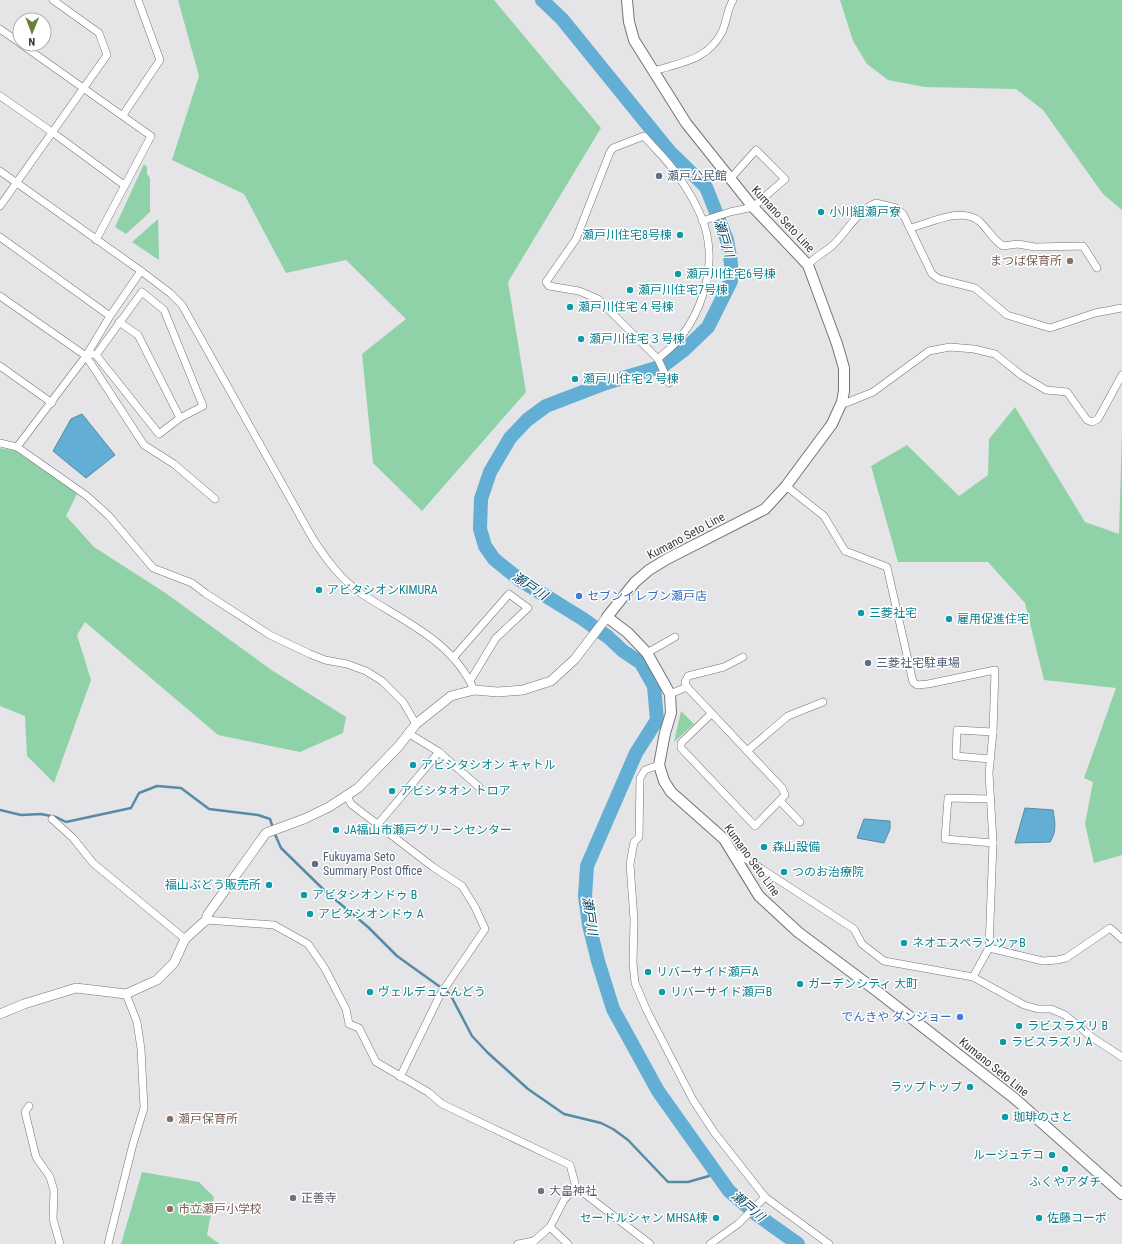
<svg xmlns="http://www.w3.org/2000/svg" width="1122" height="1244" viewBox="0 0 1122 1244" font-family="'Roboto Condensed','Noto Sans JP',sans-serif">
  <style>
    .green { fill: #8fd2a8 }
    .water { fill: #62aed4; stroke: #568ba6 }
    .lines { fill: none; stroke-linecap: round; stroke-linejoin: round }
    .stream { stroke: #568ba6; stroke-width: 2.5 }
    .river { stroke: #62aed4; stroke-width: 14 }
    .minor-casing { stroke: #747476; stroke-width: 8 }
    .tertiary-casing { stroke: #747476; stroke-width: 10 }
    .secondary-casing { stroke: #747476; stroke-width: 12 }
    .minor { stroke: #fff; stroke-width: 7 }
    .tertiary { stroke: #fff; stroke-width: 9 }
    .secondary { stroke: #fff; stroke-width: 10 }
    .service-dot { fill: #5c6f8a; stroke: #fff; stroke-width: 1.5 }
    .culture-dot { fill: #0f9aa8; stroke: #fff; stroke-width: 1.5 }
    .education-dot { fill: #8d6e63; stroke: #fff; stroke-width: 1.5 }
    .shop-dot { fill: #3f7fe0; stroke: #fff; stroke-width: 1.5 }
    .worship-dot { fill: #6b7280; stroke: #fff; stroke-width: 1.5 }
    .labels { text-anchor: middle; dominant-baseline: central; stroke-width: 3; stroke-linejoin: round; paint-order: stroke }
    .service-label { font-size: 12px; fill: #4e5e75; stroke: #fff; text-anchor: start }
    .culture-label { font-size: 12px; fill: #0d838f; stroke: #fff; text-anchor: start }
    .street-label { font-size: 12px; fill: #3a3a3b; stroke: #fff }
    .education-label { font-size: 12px; fill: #785e54; stroke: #fff; text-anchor: start }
    .shop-label { font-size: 12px; fill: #366cbe; stroke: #fff; text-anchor: start }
    .worship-label { font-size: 12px; fill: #5b616d; stroke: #fff; text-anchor: start }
    .water-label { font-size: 13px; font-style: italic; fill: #0b4a65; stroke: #fff }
  </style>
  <rect width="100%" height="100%" fill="#e5e5e7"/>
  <g class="green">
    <polygon points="178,0 494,0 601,128 508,282 526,392 422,511 373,463 362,354 406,319 346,260 286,273 244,194 172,160 199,76"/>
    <polygon points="840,0 1122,0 1122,210 1103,194 1043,110 1016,89 925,87 888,80 867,64 853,41"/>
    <polygon points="144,164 147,167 147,174 150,178 150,212 126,234 115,227"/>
    <polygon points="158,219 159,260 132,242"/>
    <polygon points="1015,407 1085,522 1119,534 1122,432 1122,855 1094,863 1085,824 1093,782 1084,778 1116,688 1044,680 1025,603 988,562 898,562 871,466 907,445 959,496 988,475 989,439"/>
    <polygon points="0,448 30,453 78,492 66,516 94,547 167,594 270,669 346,717 343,733 300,752 218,735 85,622 77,635 91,680 54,783 27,756 25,716 0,706"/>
    <polygon points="681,711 694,724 674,742"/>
    <polygon points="142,1172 199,1182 214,1197 207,1235 220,1244 121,1244"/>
  </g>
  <g class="water">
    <polygon points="82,414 115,455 86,478 53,451 71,419"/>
    <path d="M1025 808 1053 810C1055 822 1057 831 1050 842L1015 843Z"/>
    <polygon points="864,819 890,821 890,829 884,843 857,838"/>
  </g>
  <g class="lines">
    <g class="stream">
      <polyline points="0,810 21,815 41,814 56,817 66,822 131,808 139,793 157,786 181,788 209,809 258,815 270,819 273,828"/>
      <polyline points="274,832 281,848 325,891 368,927 397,956 450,994 472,1036 488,1053 528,1089 564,1114 601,1123 613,1129 628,1140 668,1182 688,1182 709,1176 711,1166"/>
    </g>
    <polyline class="river" points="542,0 562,19 669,151 706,187 727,240 731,263 731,281 708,327 684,350 663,366 606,383 546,406 527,420 510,438 490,472 481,499 480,529 485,546 494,559 520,580 583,619 608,637 623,651 641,663 654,686 657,720 636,753 587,866 585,896 589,925 598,961 613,1009 658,1091 729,1191 756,1214 798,1244"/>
    <defs>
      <g id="minor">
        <polyline points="0,29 20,43"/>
        <polyline points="21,44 151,136 96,240"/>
        <path d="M654 71C681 62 707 61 722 32 727 21 727 10 733 0"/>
        <polyline points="0,96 52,132 124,185"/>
        <polyline points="123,115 160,60 138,0"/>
        <path d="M0 171 141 271 170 293 182 305 313 539C326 559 341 580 362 594 403 621 453 641 474 690"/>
        <polyline points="0,206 107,55 99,33 53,0"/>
        <polyline points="702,221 730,212 753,207 785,179 756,150 730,179"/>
        <path d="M910 228C929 224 961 206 979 221 988 229 993 240 1003 246L1018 244 1035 247 1083 246 1097 268"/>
        <polyline points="0,237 110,316"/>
        <path d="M808 265C815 256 826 252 834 244 848 230 857 211 876 203L896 208 903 214 932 274 939 279 975 288 1007 315 1050 328 1095 313 1122 308"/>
        <polyline points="141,271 110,316 86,356 17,447 87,496 109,516 153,568 192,583 205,593 270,635 310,654 325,660 347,664 366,671 382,681 403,702 416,724"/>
        <polyline points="0,296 86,356 144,445 174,464 215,499"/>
        <polyline points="119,322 138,335 180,418"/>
        <polyline points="88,353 96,355 159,434 180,418 203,406 164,310 142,292 96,355"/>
        <path d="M658 359C665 352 674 346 680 338 701 312 713 274 708 241 705 218 689 191 676 173 667 160 654 148 644 136L613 148 610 152 576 239 546 282 549 286 579 291 598 299 658 359 669 383"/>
        <polyline points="0,366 52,403"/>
        <polyline points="842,402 846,403 873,392 929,351 950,347 974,349 995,354 1021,375 1046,390 1067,392 1087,420 1092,422 1098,419 1122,375"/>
        <polyline points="0,443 17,447"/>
        <polyline points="786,486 824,516 845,551 887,567 913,682 917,685 928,684 995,670 993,732 989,773 993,843 989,948 973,977"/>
        <polyline points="647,653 675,637"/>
        <polyline points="453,658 509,594 528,608 496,638 470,681"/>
        <polyline points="687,687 685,682 688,676 724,667 743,657"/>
        <polyline points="670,694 687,687 782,788 785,795 755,826 681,748 681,743 711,714"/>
        <polyline points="408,733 439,752 479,787"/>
        <polyline points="747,751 788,716 823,702"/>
        <polyline points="990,759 956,756 957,730 993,732"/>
        <polyline points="659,765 645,770 640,778 639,837 634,842 630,864 634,920 633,963 635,983 647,1011 693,1100 714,1132 765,1197 829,1244"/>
        <polyline points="347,796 351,804 433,867 462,886 475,907 485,929 440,995 400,1077"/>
        <polyline points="991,799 948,798 945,839 993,843"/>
        <polyline points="780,801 800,822"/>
        <polyline points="52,819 73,838 93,863 185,939"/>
        <polyline points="378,824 439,752"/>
        <polyline points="732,853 740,855 854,929 862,944 884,961 973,977 1024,1005 1038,1009 1051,1009 1065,1015 1093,1038 1122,1057"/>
        <polyline points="206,920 274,925 308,944 324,967 346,1009 349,1024 359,1028 376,1062 428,1092 442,1104 570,1165 576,1187 650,1244"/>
        <polyline points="989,948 1043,961 1057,960 1066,958 1110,928 1122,939"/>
        <polyline points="29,1106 25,1112 36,1157 50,1177 54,1191 53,1219 60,1244"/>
        <polyline points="550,1227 568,1244"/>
        <polyline points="108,1244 133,1144 144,1108 141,1049 137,1022 126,994"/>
        <polyline points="518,1244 534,1241 550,1227 564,1200 576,1187"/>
        <polyline points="710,1244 738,1224 765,1197"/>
      </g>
      <polyline id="tertiary" points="0,1014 24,1004 76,988 126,994 157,980 174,963 185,939 206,920 208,914 266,833 304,819 329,807 358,788 398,747 416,724 451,696 474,690 498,692 523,690 551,681 575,659 607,617"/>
      <polyline id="secondary" points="627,0 629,22 634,40 686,123 753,207 808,265 837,344 844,368 844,391 842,402 832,424 786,486 765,509 667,559 649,570 635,582 607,617 628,633 647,653 670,694 671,713 665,733 659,765 664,781 671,792 724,839 759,896 798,932 878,992 1014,1098 1122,1194"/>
    </defs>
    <use href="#minor" class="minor-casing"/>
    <use href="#tertiary" class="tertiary-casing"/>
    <use href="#secondary" class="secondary-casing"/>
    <use href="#minor" class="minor"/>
    <use href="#tertiary" class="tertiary"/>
    <use href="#secondary" class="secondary"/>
  </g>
  <g class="service-dot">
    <circle cx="659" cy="176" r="4"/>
    <circle cx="868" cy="663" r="4"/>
    <circle cx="315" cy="864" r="4"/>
  </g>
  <g class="culture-dot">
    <circle cx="821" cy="212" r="4"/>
    <circle cx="680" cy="235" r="4"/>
    <circle cx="678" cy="274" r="4"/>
    <circle cx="630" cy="290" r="4"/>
    <circle cx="570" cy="307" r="4"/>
    <circle cx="581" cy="339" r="4"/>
    <circle cx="575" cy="379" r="4"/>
    <circle cx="319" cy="590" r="4"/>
    <circle cx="861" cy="613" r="4"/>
    <circle cx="949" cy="619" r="4"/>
    <circle cx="413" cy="765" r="4"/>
    <circle cx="392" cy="791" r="4"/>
    <circle cx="336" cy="830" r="4"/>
    <circle cx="764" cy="847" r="4"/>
    <circle cx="784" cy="872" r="4"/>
    <circle cx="269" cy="885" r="4"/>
    <circle cx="304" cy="895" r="4"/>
    <circle cx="310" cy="914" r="4"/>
    <circle cx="904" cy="943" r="4"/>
    <circle cx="648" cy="972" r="4"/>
    <circle cx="800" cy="984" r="4"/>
    <circle cx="370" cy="992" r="4"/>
    <circle cx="662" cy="992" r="4"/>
    <circle cx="1019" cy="1026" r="4"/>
    <circle cx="1003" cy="1042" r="4"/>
    <circle cx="970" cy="1087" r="4"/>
    <circle cx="1005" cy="1117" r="4"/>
    <circle cx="1052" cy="1155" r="4"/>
    <circle cx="1065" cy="1169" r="4"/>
    <circle cx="716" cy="1218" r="4"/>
    <circle cx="1039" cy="1218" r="4"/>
  </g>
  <g class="education-dot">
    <circle cx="1070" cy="261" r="4"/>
    <circle cx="170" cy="1119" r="4"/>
    <circle cx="170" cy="1209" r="4"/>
  </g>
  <g class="shop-dot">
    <circle cx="579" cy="596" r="4"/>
    <circle cx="960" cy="1017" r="4"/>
  </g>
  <g class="worship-dot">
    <circle cx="541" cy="1191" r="4"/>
    <circle cx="293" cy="1198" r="4"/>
  </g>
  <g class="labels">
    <g class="service-label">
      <text x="667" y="176">瀬戸公民館</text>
      <text x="876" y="663">三菱社宅駐車場</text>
      <text x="323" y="857">Fukuyama Seto<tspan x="323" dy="14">Summary Post Office</tspan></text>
    </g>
    <g class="culture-label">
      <text x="829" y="212">小川組瀬戸寮</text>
      <text x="672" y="235" text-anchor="end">瀬戸川住宅8号棟</text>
      <text x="686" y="274">瀬戸川住宅6号棟</text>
      <text x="638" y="290">瀬戸川住宅7号棟</text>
      <text x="578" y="307">瀬戸川住宅４号棟</text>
      <text x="589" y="339">瀬戸川住宅３号棟</text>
      <text x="583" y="379">瀬戸川住宅２号棟</text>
      <text x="327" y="590">アビタシオンKIMURA</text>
      <text x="869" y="613">三菱社宅</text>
      <text x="957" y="619">雇用促進住宅</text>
      <text x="421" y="765">アビシタシオン キャトル</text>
      <text x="400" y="791">アビシタオン トロア</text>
      <text x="344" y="830">JA福山市瀬戸グリーンセンター</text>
      <text x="772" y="847">森山設備</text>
      <text x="792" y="872">つのお治療院</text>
      <text x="261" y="885" text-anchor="end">福山ぶどう販売所</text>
      <text x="312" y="895">アビタシオンドゥ B</text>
      <text x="318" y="914">アビタシオンドゥ A</text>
      <text x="912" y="943">ネオエスペランツァB</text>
      <text x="656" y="972">リバーサイド瀬戸A</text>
      <text x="808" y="984">ガーデンシティ 大町</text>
      <text x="378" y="992">ヴェルデュこんどう</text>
      <text x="670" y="992">リバーサイド瀬戸B</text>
      <text x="1027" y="1026">ラビスラズリ B</text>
      <text x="1011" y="1042">ラビスラズリ A</text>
      <text x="962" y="1087" text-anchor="end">ラップトップ</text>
      <text x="1013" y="1117">珈琲のさと</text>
      <text x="1044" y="1155" text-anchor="end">ルージュデコ</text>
      <text x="1065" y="1182" text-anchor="middle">ふくやアダチ</text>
      <text x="708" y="1218" text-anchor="end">セードルシャン MHSA棟</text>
      <text x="1047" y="1218">佐藤コーポ</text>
    </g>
    <g class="street-label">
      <text transform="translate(783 219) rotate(47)">Kumano Seto Line</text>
      <text transform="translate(686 536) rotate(-28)">Kumano Seto Line</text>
      <text transform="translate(752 860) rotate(54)">Kumano Seto Line</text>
      <text transform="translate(994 1067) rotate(39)">Kumano Seto Line</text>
    </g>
    <g class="education-label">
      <text x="1062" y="261" text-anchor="end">まつば保育所</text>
      <text x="178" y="1119">瀬戸保育所</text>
      <text x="178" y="1209">市立瀬戸小学校</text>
    </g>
    <g class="shop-label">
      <text x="587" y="596">セブンイレブン瀬戸店</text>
      <text x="952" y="1017" text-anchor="end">でんきや ダンジョー</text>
    </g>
    <g class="worship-label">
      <text x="549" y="1191">大畠神社</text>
      <text x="301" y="1198">正善寺</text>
    </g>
    <g class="water-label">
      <text transform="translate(724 238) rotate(73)">瀬戸川</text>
      <text transform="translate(530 586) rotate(34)">瀬戸川</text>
      <text transform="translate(590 916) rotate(81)">瀬戸川</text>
      <text transform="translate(748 1206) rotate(40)">瀬戸川</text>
    </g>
  </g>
  <g transform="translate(32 32) rotate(181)"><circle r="19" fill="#ffffff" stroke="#b0b0b1"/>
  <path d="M0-3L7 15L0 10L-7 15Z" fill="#688032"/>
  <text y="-6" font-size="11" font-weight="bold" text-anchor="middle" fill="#3a3a3b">N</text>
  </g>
</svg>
